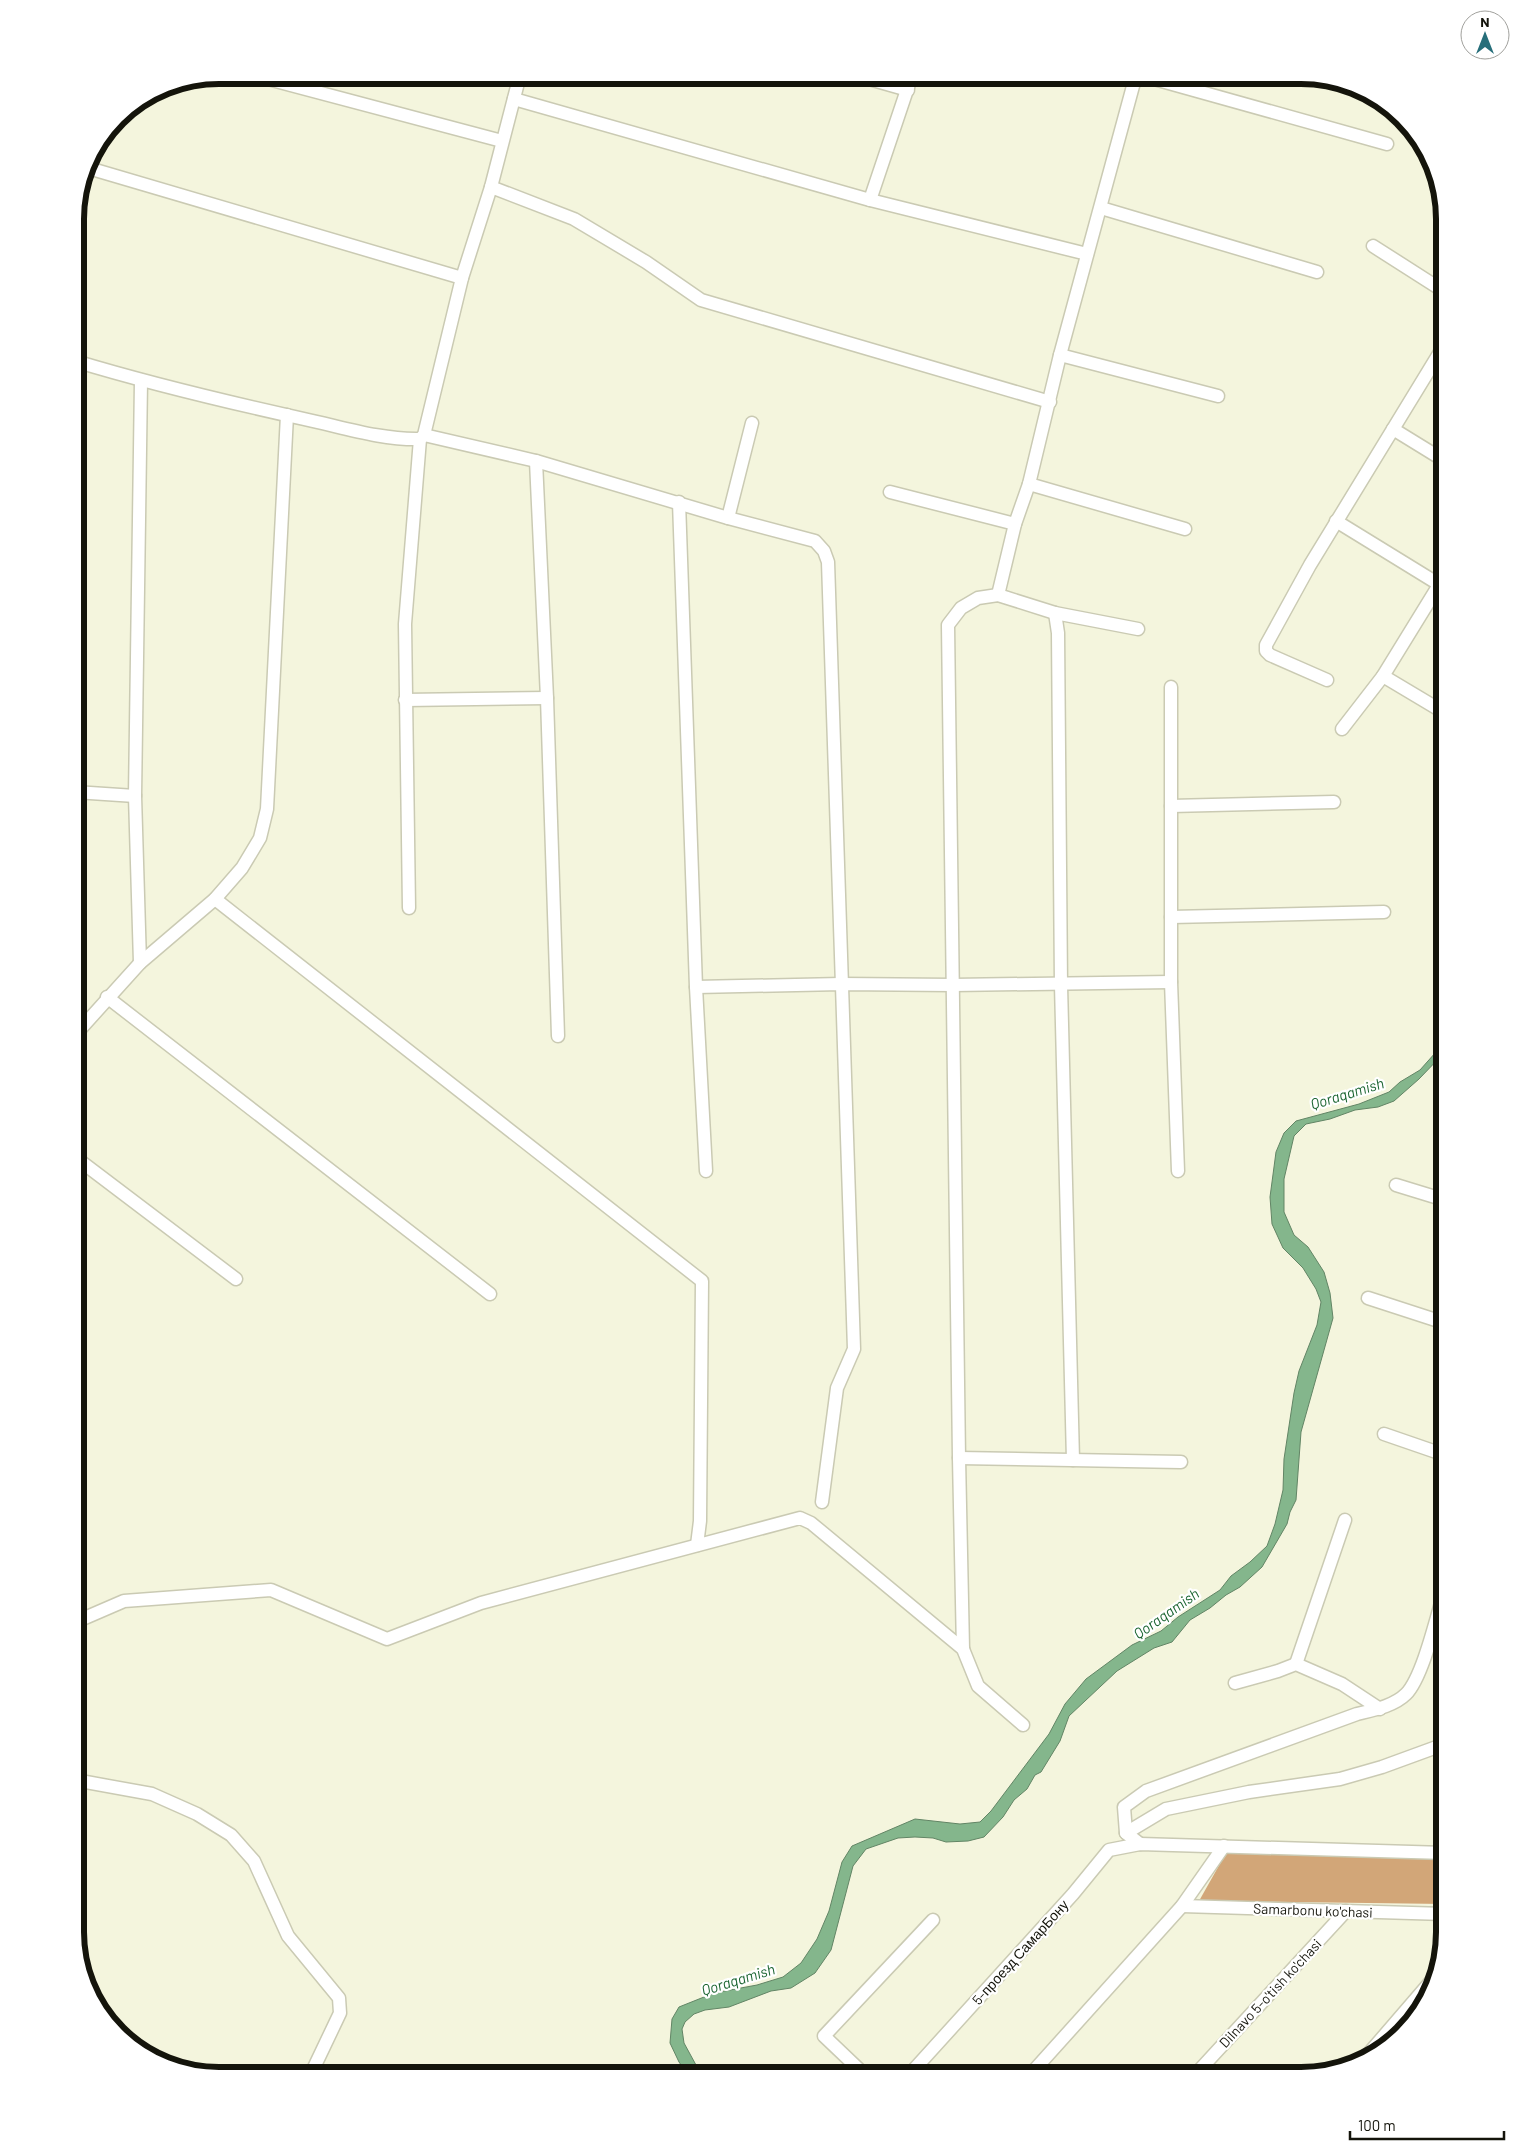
<svg xmlns="http://www.w3.org/2000/svg" width="1520" height="2151" viewBox="0 0 1520 2151" font-family="Barlow,sans-serif">
  <style>
    .forest { fill: #d2a678 }
    .water { fill: #84b68c; stroke: #628565 }
    .lines { fill: none; stroke-linecap: round; stroke-linejoin: round }
    .minor-casing { stroke: #cacab3; stroke-width: 15 }
    .minor { stroke: #fff; stroke-width: 12 }
    .labels { text-anchor: middle; dominant-baseline: central; stroke-width: 4.5; stroke-linejoin: round; paint-order: stroke }
    .street-label { font-size: 14px; fill: #14140b; stroke: #fff }
    .water-label { font-size: 15px; font-style: italic; fill: #1a6430; stroke: #fff }
    .rim { fill: none; stroke: #14140b; stroke-width: 6 }
  </style>
  <rect width="100%" height="100%" fill="#f4f5dd"/>
  <polygon class="forest" points="1226,1853 1445,1859 1445,1904 1199,1901"/>
  <polygon class="water" points="1445,1038 1444,1053 1419,1079 1394,1101 1378,1107 1355,1110 1330,1119 1306,1124 1294,1136 1284,1179 1284,1212 1294,1235 1308,1247 1324,1272 1330,1293 1333,1318 1301,1432 1296,1500 1290,1512 1287,1524 1262,1567 1240,1587 1226,1595 1210,1608 1190,1620 1172,1642 1154,1648 1117,1671 1069,1716 1060,1741 1041,1772 1035,1775 1027,1789 1014,1800 1003,1817 984,1837 968,1841 946,1842 933,1838 915,1837 898,1838 866,1849 853,1866 831,1950 815,1973 791,1988 771,1991 729,2007 705,2010 694,2014 685,2022 682,2029 684,2043 702,2076 689,2076 679,2062 670,2043 672,2019 679,2007 714,1993 757,1985 783,1977 801,1963 817,1939 829,1911 842,1862 852,1846 915,1819 960,1824 980,1822 991,1811 1049,1734 1065,1704 1086,1679 1132,1645 1161,1631 1178,1617 1220,1590 1231,1576 1250,1562 1267,1546 1275,1524 1283,1490 1284,1459 1294,1393 1299,1371 1317,1325 1321,1302 1316,1289 1303,1268 1283,1248 1272,1224 1270,1197 1276,1152 1284,1133 1296,1121 1359,1104 1389,1092 1400,1082 1420,1070 1436,1052"/>
  <g class="lines">
    <defs>
      <g id="minor">
        <polyline points="253,75 502,141"/>
        <polyline points="855,75 908,90"/>
        <polyline points="1140,75 1387,144"/>
        <polyline points="514,99 870,200 1087,254"/>
        <polyline points="85,167 462,278"/>
        <polyline points="491,187 574,219 646,262 701,300 1050,402"/>
        <polyline points="870,200 912,75"/>
        <polyline points="1101,208 1317,272"/>
        <polyline points="1373,246 1445,292"/>
        <polyline points="1060,355 1218,396"/>
        <path d="M75 361C151 384 227 402 304 419 342 427 381 440 420 439L424 435 462 278 491 187 520 75"/>
        <polyline points="1393,429 1445,461"/>
        <polyline points="424,435 536,461 728,518 815,541 824,551 828,562 854,1349 837,1388 822,1502"/>
        <polyline points="536,461 547,698 558,1036"/>
        <polyline points="1029,484 1185,529"/>
        <polyline points="890,492 1015,524"/>
        <polyline points="679,502 696,987 706,1171"/>
        <polyline points="728,518 752,423"/>
        <polyline points="1336,521 1445,588"/>
        <polyline points="1439,585 1383,676 1445,713"/>
        <polyline points="998,595 1015,524 1029,484 1060,355 1136,75"/>
        <polyline points="1055,613 1058,633 1061,985 1073,1460"/>
        <polyline points="1327,680 1270,655 1266,651 1266,645 1310,565 1445,344"/>
        <polyline points="1171,687 1171,982 1178,1171"/>
        <polyline points="405,700 547,698"/>
        <polyline points="1342,729 1383,676"/>
        <polyline points="75,792 135,796"/>
        <polyline points="1171,806 1334,802"/>
        <polyline points="215,899 702,1281 700,1521 697,1545"/>
        <polyline points="409,908 405,624 420,439"/>
        <polyline points="1171,917 1384,912"/>
        <polyline points="140,963 135,796 141,381"/>
        <polyline points="696,987 841,984 953,985 1171,982"/>
        <polyline points="107,997 490,1294"/>
        <polyline points="75,1035 140,963 215,899 242,868 260,838 267,809 287,415"/>
        <polyline points="75,1157 236,1279"/>
        <polyline points="1396,1185 1445,1200"/>
        <polyline points="1368,1298 1445,1323"/>
        <polyline points="1384,1434 1445,1455"/>
        <polyline points="959,1458 1181,1462"/>
        <polyline points="75,1621 80,1620 124,1601 271,1590 387,1639 481,1603 800,1518 811,1523 963,1649 978,1686 1023,1725"/>
        <polyline points="963,1649 959,1458 948,625 961,608 978,598 998,595 1055,613 1138,629"/>
        <polyline points="1296,1664 1345,1520"/>
        <polyline points="1235,1683 1278,1671 1296,1664 1342,1684 1380,1709"/>
        <polyline points="75,1780 152,1794 197,1814 231,1835 254,1861 288,1936 339,1998 340,2013 310,2076"/>
        <polyline points="1126,1833 1166,1809 1249,1792 1340,1779 1382,1767 1445,1744"/>
        <path d="M1140 1844 1126 1833 1124 1807 1146 1791 1357 1714C1373 1710 1394 1706 1406 1694 1423 1677 1437 1615 1445 1589"/>
        <polyline points="1182,1906 1445,1914"/>
        <polyline points="1364,2059 1433,1979"/>
        <polyline points="866,2076 824,2036 933,1920"/>
        <polyline points="908,2076 1073,1894 1109,1850 1140,1844 1445,1853"/>
        <polyline points="1029,2076 1182,1906 1224,1846"/>
        <polyline points="1194,2076 1346,1911"/>
      </g>
    </defs>
    <use href="#minor" class="minor-casing"/>
    <use href="#minor" class="minor"/>
  </g>
  <g class="labels">
    <g class="street-label">
      <text transform="translate(1313 1910) rotate(2)">Samarbonu ko'chasi</text>
      <text transform="translate(1020 1952) rotate(-48)">5-проезд СамарБону</text>
      <text transform="translate(1270 1993) rotate(-47)">Dilnavo 5-o'tish ko'chasi</text>
    </g>
    <g class="water-label">
      <text transform="translate(1347 1093) rotate(-17)">Qoraqamish</text>
      <text transform="translate(1166 1613) rotate(-35)">Qoraqamish</text>
      <text transform="translate(738 1979) rotate(-17)">Qoraqamish</text>
    </g>
  </g>
  <path d="M0 0H1520V2151H0ZM219 84H1301A135 135 0 0 1 1436 219V1932A135 135 0 0 1 1301 2067H219A135 135 0 0 1 84 1932V219A135 135 0 0 1 219 84Z" fill="#fff" fill-rule="evenodd"/>
  <path class="rim" d="M219 84H1301A135 135 0 0 1 1436 219V1932A135 135 0 0 1 1301 2067H219A135 135 0 0 1 84 1932V219A135 135 0 0 1 219 84Z"/>
  <g transform="translate(1485 35)"><circle r="24" fill="#ffffff" stroke="#a1a19d"/>
  <path d="M0-4L9 19L0 12L-9 19Z" fill="#266e7a"/>
  <text y="-8" font-size="14" font-weight="bold" text-anchor="middle" fill="#14140b">N</text>
  </g>
  <path d="M1350 2131v8h154v-8" fill="none" stroke="#14140b" stroke-width="2.5"/>
  <text x="1358" y="2131" font-size="15" fill="#14140b" stroke="#ffffff" stroke-width="4" paint-order="stroke">100 m</text>
</svg>
